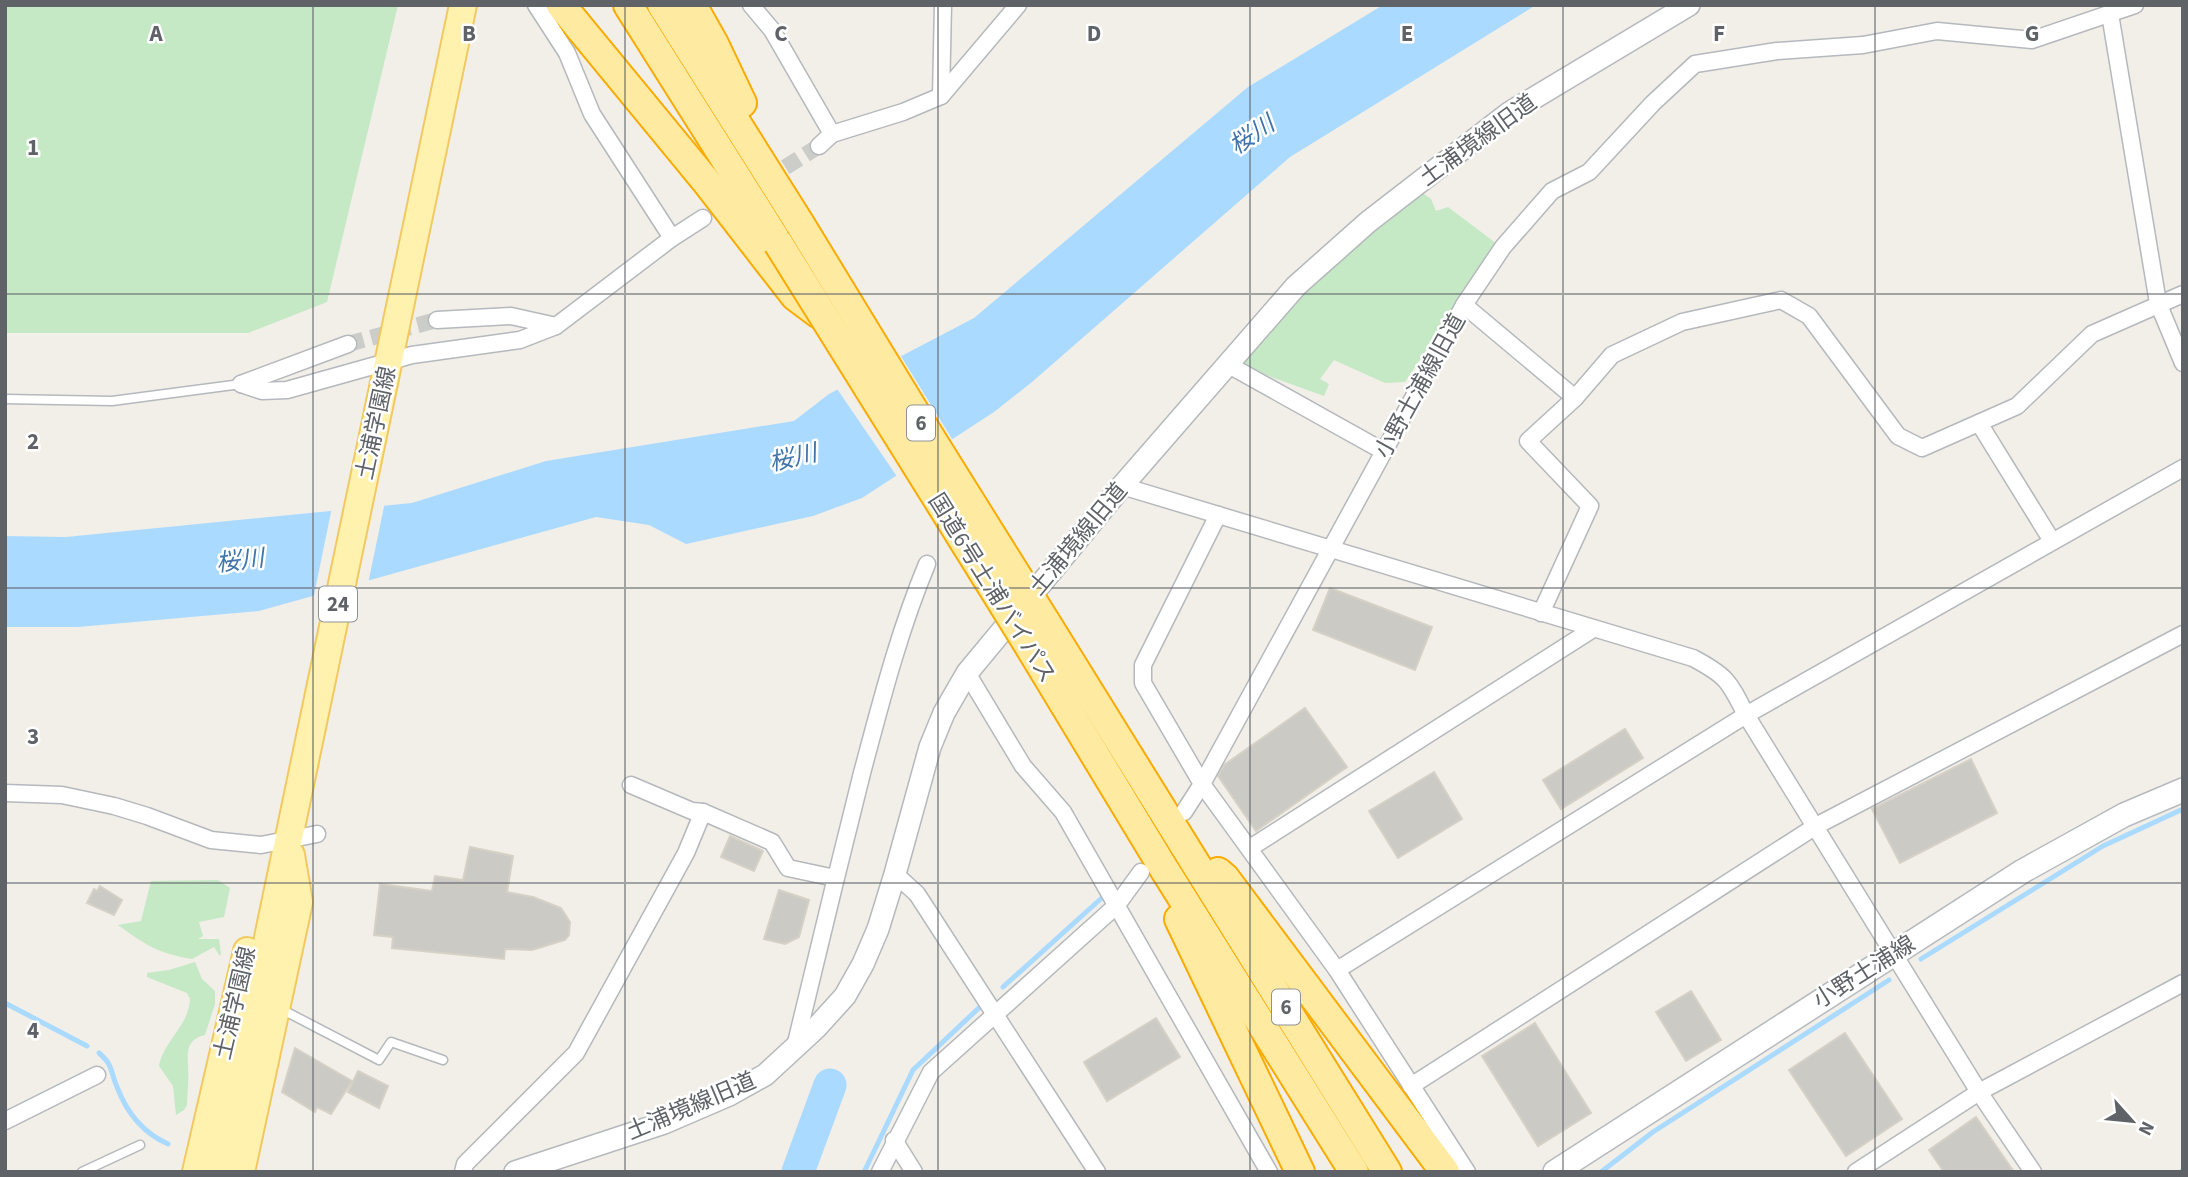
<svg xmlns="http://www.w3.org/2000/svg" width="2188" height="1177" viewBox="0 0 2188 1177" font-family="'Source Sans 3','Noto Sans JP',sans-serif">
  <style>
    .green { fill: #c5e8c5 }
    .water { fill: #aadaff }
    .pier { fill: #f1efe8 }
    .lines { fill: none; stroke-linecap: round; stroke-linejoin: round }
    .stream { stroke: #aadaff; stroke-width: 5 }
    .river { stroke: #aadaff; stroke-width: 33 }
    .building { fill: #cccac5; stroke: #d6d1c6; stroke-width: 2 }
    .minor-tunnel { stroke: #ccccc8; stroke-width: 16; stroke-dasharray: 16 8; stroke-linecap: butt }
    .service-casing { stroke: #b5b8bc; stroke-width: 11 }
    .minor-casing { stroke: #b5b8bc; stroke-width: 19 }
    .tertiary-casing { stroke: #b5b8bc; stroke-width: 24 }
    .secondary-casing { stroke: #b6babf; stroke-width: 26 }
    .primary-casing { stroke: #f2c960; stroke-width: 30 }
    .trunk-casing { stroke: #f9ab00; stroke-width: 32 }
    .service { stroke: #fff; stroke-width: 8 }
    .minor { stroke: #fff; stroke-width: 16 }
    .tertiary { stroke: #fff; stroke-width: 21 }
    .secondary { stroke: #fff; stroke-width: 23 }
    .primary { stroke: #fff2af; stroke-width: 26 }
    .trunk { stroke: #feeaa1; stroke-width: 28 }
    .trunk-bridge-casing { stroke: #f9ab00; stroke-width: 32; stroke-linecap: butt }
    .trunk-bridge { stroke: #feeaa1; stroke-width: 28 }
    .grid { fill: none; stroke: #5f6368; stroke-width: 2; stroke-opacity: 0.55 }
    .labels { text-anchor: middle; dominant-baseline: central; stroke-width: 5; stroke-linejoin: round; paint-order: stroke }
    .shield { fill: #fff; stroke: #8f9295; stroke-width: 2 }
    .shield-label { font-size: 21px; font-weight: bold; fill: #5f6368 }
    .street-label { font-size: 23px; fill: #5f6368; stroke: #fff }
    .water-label { font-size: 24px; font-style: italic; fill: #4174aa; stroke: #fff }
    .grid-label { font-size: 23px; text-anchor: middle; font-weight: bold; fill: #5f6368; stroke: #fff; stroke-width: 5; stroke-linejoin: round; paint-order: stroke }
  </style>
  <rect width="100%" height="100%" fill="#f1efe8"/>
  <g class="green">
    <polygon points="5,5 398,5 327,302 248,333 5,333"/>
    <polygon points="1421,192 1431,199 1436,211 1448,207 1497,244 1405,382 1385,383 1334,360 1320,379 1329,384 1324,396 1233,363 1300,290"/>
    <path d="M218 880 230 888 224 917 199 922 203 936 198 939H219L221 954 220 956 214 947 192 959C157 953 146 945 118 925L141 921 151 881Z"/>
    <path d="M195 962 202 979 215 991V1004L205 1035C184 1040 188 1055 188 1071 189 1082 187 1094 187 1105L184 1110 176 1115 173 1086 159 1066C164 1040 189 1026 190 999L187 993 147 977V973L169 970Z"/>
  </g>
  <polygon class="water" points="1383,5 1536,5 1290,157 1032,382 994,412 862,498 813,516 686,544 649,525 596,517 259,611 78,627 5,627 5,536 66,537 412,503 546,461 794,421 829,394 974,318 1248,87"/>
  <g class="pier">
    <polygon points="899,353 954,442 898,478 835,386"/>
    <polygon points="385,502 368,584 313,600 332,507"/>
  </g>
  <g class="lines">
    <g class="stream">
      <polyline points="1921,959 2103,846 2183,809"/>
      <polyline points="1003,987 1105,895"/>
      <polyline points="5,1003 87,1046"/>
      <path d="M99 1053C114 1066 110 1071 117 1087 127 1113 143 1133 168 1144"/>
      <polyline points="864,1172 913,1070 982,1005"/>
      <polyline points="1601,1172 1653,1132 1889,980"/>
      <polyline points="2181,1172 2183,1170"/>
    </g>
    <polyline class="river" points="798,1172 830,1085"/>
  </g>
  <g class="building">
    <polygon points="1330,588 1432,627 1415,670 1313,630"/>
    <polygon points="1305,708 1347,767 1256,831 1218,776 1224,765"/>
    <polygon points="1625,729 1643,758 1561,809 1543,780"/>
    <polygon points="1971,759 1997,813 1900,863 1872,809"/>
    <polygon points="1434,772 1462,819 1398,858 1369,811"/>
    <polygon points="730,836 763,851 754,871 721,857"/>
    <polygon points="470,847 513,856 507,892 533,897 561,908 570,922 569,935 565,940 532,950 505,949 504,959 392,948 393,937 374,935 380,884 432,891 435,876 463,880"/>
    <polygon points="100,886 122,900 114,915 87,903 94,889 97,891"/>
    <polygon points="779,890 809,900 799,937 785,944 764,939"/>
    <polygon points="1691,991 1721,1040 1686,1061 1656,1012"/>
    <polygon points="1156,1018 1180,1057 1107,1101 1084,1062"/>
    <polygon points="1535,1023 1591,1113 1538,1146 1482,1056"/>
    <polygon points="1845,1033 1902,1119 1846,1156 1789,1070"/>
    <polygon points="295,1048 352,1081 331,1114 317,1107 315,1112 282,1092"/>
    <polygon points="358,1071 388,1086 379,1108 348,1092"/>
    <polygon points="1976,1117 2014,1172 1944,1172 1929,1150"/>
  </g>
  <g class="lines">
    <g class="minor-tunnel">
      <polyline points="765,180 819,146"/>
      <polyline points="348,344 437,320"/>
    </g>
    <defs>
      <g id="service">
        <polyline points="5,399 112,401 241,384"/>
        <polyline points="279,1008 379,1060 391,1042 443,1060"/>
        <polyline points="82,1172 140,1145"/>
      </g>
      <g id="minor">
        <polyline points="536,5 567,53 592,114 672,238"/>
        <polyline points="751,5 772,30 832,134"/>
        <polyline points="2110,14 2158,303 2183,363"/>
        <polyline points="941,96 943,5"/>
        <polyline points="819,146 832,134 903,112 941,96 1018,5"/>
        <polyline points="1464,305 1503,247 1552,191 1589,172 1653,103 1695,64 1777,51 1863,45 1937,31 2032,40 2135,5"/>
        <polyline points="437,320 511,316 556,326"/>
        <polyline points="1227,364 1383,451"/>
        <polyline points="241,384 262,391 287,390 412,355 520,340 556,326 672,238 703,218"/>
        <polyline points="241,384 348,344"/>
        <polyline points="1979,423 2052,541"/>
        <path d="M1122 486 1693 658C1727 676 1729 681 1746 715L1979 1092 2033 1172"/>
        <polyline points="1218,515 1143,665 1143,683 1202,784 1337,970 1467,1172"/>
        <polyline points="1541,613 1590,506 1528,441 1575,398"/>
        <polyline points="967,673 1023,766 1063,812 1269,1172"/>
        <polyline points="631,785 692,811 703,812 772,842 788,868 835,878"/>
        <polyline points="5,793 62,795 114,806 147,816 211,840 261,845 317,834"/>
        <polyline points="1184,812 1202,784 1464,305 1575,398 1612,355 1682,322 1781,300 1809,316 1898,436 1922,448 2017,406 2092,334 2183,294"/>
        <polyline points="1250,848 1593,629"/>
        <polyline points="895,874 917,894 1097,1172"/>
        <polyline points="1337,970 1746,715 2183,468"/>
        <path d="M795 1047C817 956 839 864 862 773 881 702 899 631 927 564"/>
        <polyline points="1411,1086 1816,826 2183,634"/>
        <polyline points="5,1121 97,1075"/>
        <polyline points="894,1140 914,1172"/>
        <polyline points="463,1172 465,1164 576,1053 686,853 703,812"/>
        <polyline points="880,1172 931,1072 1117,905 1141,872"/>
        <polyline points="1856,1172 1979,1092 2183,983"/>
      </g>
      <polyline id="tertiary" points="515,1172 664,1123 729,1095 765,1075 816,1028 845,996 863,964 878,929 895,874 930,747 944,713 967,673 1122,486 1296,286 1368,222 1509,113 1689,5"/>
      <polyline id="secondary" points="1555,1172 2023,871 2124,815 2183,790"/>
      <g id="primary">
        <polyline points="196,1172 247,951"/>
        <polyline points="219,1172 463,5"/>
        <polyline points="241,1172 299,902 291,855"/>
      </g>
      <g id="trunk">
        <polyline points="561,5 705,180 795,296 819,314"/>
        <polyline points="628,5 778,243"/>
        <polyline points="662,5 800,224"/>
        <polyline points="692,5 714,44 742,103"/>
        <polyline points="1045,621 1387,1172"/>
        <polyline points="1023,636 1161,864 1354,1172"/>
        <polyline points="1218,872 1225,878 1445,1172"/>
        <polyline points="1179,919 1300,1172"/>
      </g>
    </defs>
    <use href="#service" class="service-casing"/>
    <use href="#minor" class="minor-casing"/>
    <use href="#tertiary" class="tertiary-casing"/>
    <use href="#secondary" class="secondary-casing"/>
    <use href="#primary" class="primary-casing"/>
    <use href="#trunk" class="trunk-casing"/>
    <use href="#service" class="service"/>
    <use href="#minor" class="minor"/>
    <use href="#tertiary" class="tertiary"/>
    <use href="#secondary" class="secondary"/>
    <use href="#primary" class="primary"/>
    <use href="#trunk" class="trunk"/>
    <defs>
      <g id="trunk-bridge">
        <polyline points="800,224 922,424 1045,621"/>
        <polyline points="778,243 1023,636"/>
      </g>
    </defs>
    <use href="#trunk-bridge" class="trunk-bridge-casing"/>
    <use href="#trunk-bridge" class="trunk-bridge"/>
  </g>
  <path class="grid" d="M313 5V1172M625 5V1172M938 5V1172M1250 5V1172M1563 5V1172M1875 5V1172M5 294H2183M5 588H2183M5 883H2183"/>
  <g class="labels">
    <g class="shield">
      <rect x="907" y="405.5" width="28" height="35" rx="5"/>
      <rect x="319" y="586.5" width="38" height="35" rx="5"/>
      <rect x="1272" y="989.5" width="28" height="35" rx="5"/>
    </g>
    <g class="shield-label">
      <text x="921" y="423">6</text>
      <text x="338" y="604">24</text>
      <text x="1286" y="1007">6</text>
    </g>
    <g class="street-label">
      <text transform="translate(1478 140) rotate(-36)">土浦境線旧道</text>
      <text transform="translate(1420 386) rotate(-61)">小野土浦線旧道</text>
      <text transform="translate(376 423) rotate(-78)">土浦学園線</text>
      <text transform="translate(1078 539) rotate(-50)">土浦境線旧道</text>
      <text transform="translate(992 588) rotate(58)">国道6号土浦バイパス</text>
      <text transform="translate(1864 972) rotate(-32)">小野土浦線</text>
      <text transform="translate(235 1003) rotate(-77)">土浦学園線</text>
      <text transform="translate(691 1106) rotate(-23)">土浦境線旧道</text>
    </g>
    <g class="water-label">
      <text transform="translate(1252 135) rotate(-34)">桜川</text>
      <text transform="translate(793 458) rotate(-13)">桜川</text>
      <text transform="translate(240 561) rotate(-7)">桜川</text>
    </g>
  </g>
  <g class="grid-label">
    <text x="156" y="41">A</text>
    <text x="469" y="41">B</text>
    <text x="781" y="41">C</text>
    <text x="1094" y="41">D</text>
    <text x="1407" y="41">E</text>
    <text x="1719" y="41">F</text>
    <text x="2032" y="41">G</text>
    <text x="33" y="155">1</text>
    <text x="33" y="449">2</text>
    <text x="33" y="744">3</text>
    <text x="33" y="1038">4</text>
  </g>
  <rect width="2188" height="1177" fill="none" stroke="#5f6368" stroke-width="14"/>
  <g transform="translate(2132 1121) rotate(117)" stroke="#ffffff" stroke-width="5" paint-order="stroke">
  <path d="M0-5L12 26L0 18L-12 26Z" fill="#5f6368"/>
  <text y="-10" font-size="19" font-weight="bold" text-anchor="middle" fill="#5f6368">N</text>
  </g>
</svg>
